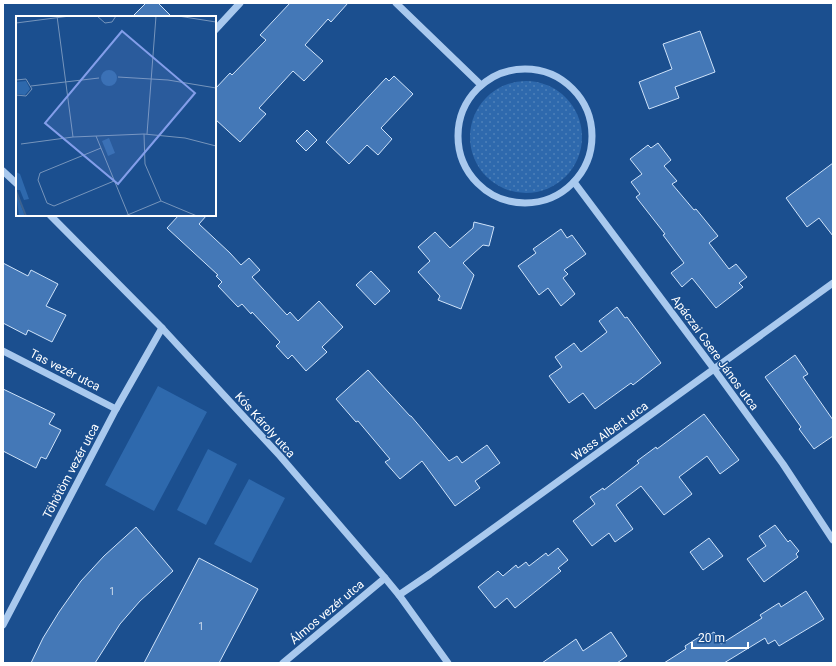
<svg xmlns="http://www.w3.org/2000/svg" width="836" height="666" viewBox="0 0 836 666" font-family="Roboto,sans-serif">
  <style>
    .grass { fill: url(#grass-dots) }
    .garden { fill: #2e69ad }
    .building { fill: #4478b7; stroke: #cfe3fa }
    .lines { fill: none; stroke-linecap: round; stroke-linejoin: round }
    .minor { stroke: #a9c9ee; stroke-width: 7 }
    .labels { text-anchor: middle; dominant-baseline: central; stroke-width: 3; stroke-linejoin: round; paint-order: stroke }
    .number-label { font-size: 10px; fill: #d0dded }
    .street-label { font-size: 12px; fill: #fff; stroke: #1b4f8f }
    .inset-river { fill: none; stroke: #3c6290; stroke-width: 2 }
    .inset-road { fill: none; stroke: #7695bc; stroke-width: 1 }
    .view { fill: #839eea; fill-opacity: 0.15; stroke: #839eea; stroke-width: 2 }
    .inset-edge { fill: none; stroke: #fff; stroke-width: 2 }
  </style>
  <defs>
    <pattern id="grass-dots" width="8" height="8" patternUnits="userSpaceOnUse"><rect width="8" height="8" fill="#2e69ad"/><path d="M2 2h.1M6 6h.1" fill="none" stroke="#4d80b9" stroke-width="1.8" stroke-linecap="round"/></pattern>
  </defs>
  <rect width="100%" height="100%" fill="#1b4f8f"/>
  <circle class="grass" cx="526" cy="137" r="56"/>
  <g class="garden">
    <polygon points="158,386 207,412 154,511 105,485"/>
    <polygon points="208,449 237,464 206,525 177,510"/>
    <polygon points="249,479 285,498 251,563 214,544"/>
  </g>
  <g class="building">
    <polygon points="146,3 158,3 172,17 132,17"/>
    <polygon points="290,3 348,3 331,22 328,19 305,45 323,61 304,81 293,71 259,108 266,114 240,142 215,119 215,89 230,73 232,75 266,40 260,35"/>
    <polygon points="700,31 715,72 675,87 679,98 649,109 639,82 672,69 663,44"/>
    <polygon points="394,76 413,94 381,128 392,139 378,155 367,145 349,164 326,142 386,78 389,81"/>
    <polygon points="307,130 317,140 306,151 296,141"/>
    <polygon points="658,143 671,160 664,166 677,181 672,184 694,210 696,209 718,236 709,243 729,269 736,264 747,277 739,283 743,287 716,308 692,278 682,287 671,273 684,263 663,235 665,234 636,197 640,194 631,182 642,174 630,159 648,145 651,148"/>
    <polygon points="833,163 833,236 819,218 807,227 786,198"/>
    <polygon points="179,215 207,215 199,224 230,253 241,265 249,258 260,270 252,277 287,315 290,312 298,321 319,301 343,327 322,347 327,352 306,371 292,355 288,359 276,346 280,342 252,312 251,314 242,304 238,307 218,286 222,282 216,276 218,275 167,228"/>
    <polygon points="474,222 494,227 489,246 483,245 463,263 474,275 461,309 438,300 440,296 418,272 430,261 418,247 435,232 450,248 473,228"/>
    <polygon points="561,229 567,238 572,235 586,254 564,270 568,274 563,278 575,294 561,306 548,288 539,295 518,266 536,253 533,249"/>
    <polygon points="3,263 28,276 31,270 58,284 46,306 66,315 52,342 28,330 26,335 3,323"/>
    <polygon points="371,271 390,291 375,305 356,285"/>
    <polygon points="617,307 625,318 627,317 661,363 633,385 631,383 595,409 583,393 569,403 549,376 562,367 555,357 574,343 581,352 607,332 599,321"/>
    <polygon points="795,355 808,374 803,377 833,420 833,436 814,449 799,429 801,427 765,377"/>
    <polygon points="368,370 410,416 411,416 449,461 457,456 462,463 487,445 500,463 475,481 480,488 455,506 422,461 400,479 385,462 390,459 358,421 356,422 336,399"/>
    <polygon points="3,389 55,414 49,424 61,430 46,459 41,457 36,468 3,451"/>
    <polygon points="704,414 739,460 720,474 707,456 679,477 692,494 664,515 641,486 616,505 633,529 615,542 609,533 592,546 573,521 595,504 590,497 603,488 604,490 639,463 637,461 656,447 657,449"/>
    <polygon points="775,525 788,542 790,540 799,551 796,554 798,557 764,582 747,559 766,546 759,536"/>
    <polygon points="136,527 173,571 140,601 120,624 95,663 31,663 43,638 59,612 81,581 104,556"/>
    <polygon points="709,538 723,556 703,570 690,552"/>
    <polygon points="558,548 568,560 558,568 561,571 515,608 507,598 495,608 478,587 498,571 503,576 516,565 518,568 526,562 529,566 546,553 548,556"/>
    <polygon points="199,558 258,589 219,663 144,663"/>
    <polygon points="806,591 824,619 779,646 775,640 768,644 765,638 724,663 664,663 686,649 685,646 707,632 709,635 714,632 721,644 762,618 760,615 779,603 781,607"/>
    <polygon points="611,632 627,656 617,663 542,663 576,639 583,651"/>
  </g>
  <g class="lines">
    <g class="minor">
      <polyline points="396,3 481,85"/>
      <polyline points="215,30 240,3"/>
      <circle cx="525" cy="136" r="67"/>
      <polyline points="3,171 17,184"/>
      <polyline points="574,182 714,369 783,464 833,540"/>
      <polyline points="50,215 162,328 280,456 385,578 399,595 448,663"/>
      <polyline points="3,351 116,409"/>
      <polyline points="399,595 430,574 833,283"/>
      <polyline points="3,625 116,409 162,328"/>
      <polyline points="283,663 385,578"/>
    </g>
  </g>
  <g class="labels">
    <g class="number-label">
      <text x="112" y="591">1</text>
      <text x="201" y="626">1</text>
    </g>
    <g class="street-label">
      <text transform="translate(715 353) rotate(54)">Apáczai Csere János utca</text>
      <text transform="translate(65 370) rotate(27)">Tas vezér utca</text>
      <text transform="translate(265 425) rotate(48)">Kós Károly utca</text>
      <text transform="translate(610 431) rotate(-36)">Wass Albert utca</text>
      <text transform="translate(71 471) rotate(-62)">Töhötöm vezér utca</text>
      <text transform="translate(327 612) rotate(-40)">Álmos vezér utca</text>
    </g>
  </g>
  <g transform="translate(16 16)">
    <rect width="200" height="200" fill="#1b4f8f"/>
    <path d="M85 62a8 8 0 1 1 16 0a8 8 0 1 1-16 0ZM10 65 14 73 9 79 1 78 0 66ZM0 156 4 158 13 183 8 184 4 174H0ZM0 176 9 200H3Z" fill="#2e69ad"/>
    <path d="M93 122 99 137 92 140 86 125Z" fill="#2e69ad"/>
    <path class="inset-river" d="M0 175 10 200"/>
    <path class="inset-road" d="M41 0 57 121M81 0 89 7 96 6 100 0M162 0 200 6M0 7 54 0M102 61 152 64 200 72M0 64 10 63 16 73 10 80 0 79M15 70 83 62M128 118 129 148 145 185M131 118 140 0M80 120 112 198M5 128 57 121 128 118 169 122 200 130M85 132 24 157 22 164 31 187 38 190 98 165M109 200 145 185 181 200"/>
    <path class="view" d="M106 15 179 77 102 168 29 107Z"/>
    <rect width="200" height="200" class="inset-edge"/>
  </g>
  <rect width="836" height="666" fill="none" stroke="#ffffff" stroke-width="8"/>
  <path d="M692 642v6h56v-6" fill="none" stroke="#ffffff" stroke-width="2"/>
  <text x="698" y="642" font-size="12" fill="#ffffff" stroke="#1b4f8f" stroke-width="3" paint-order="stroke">20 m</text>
</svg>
